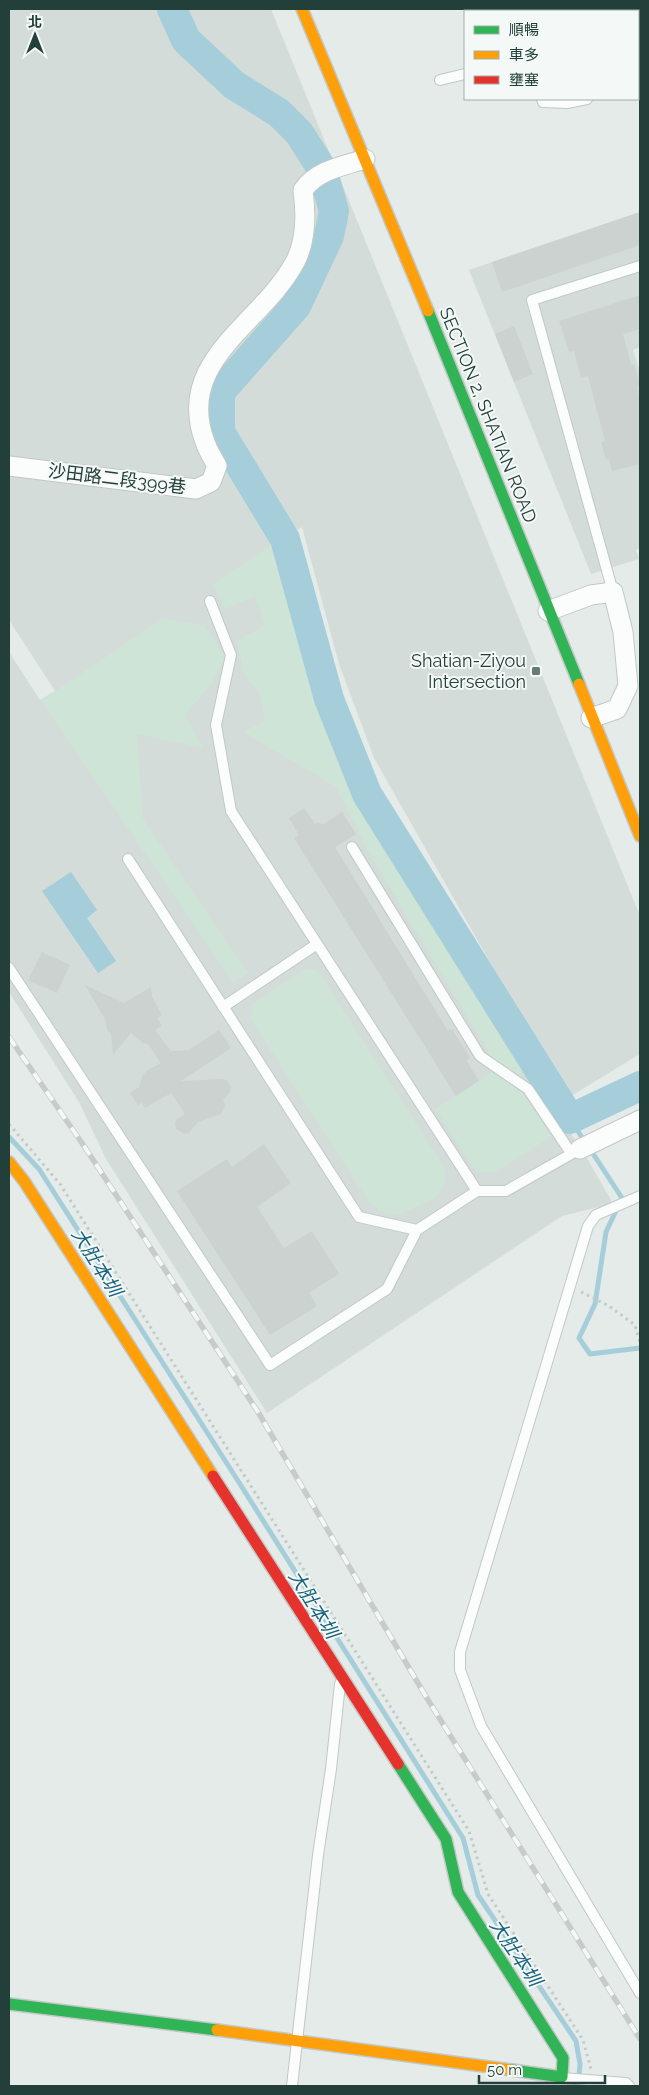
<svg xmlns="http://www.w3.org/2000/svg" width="649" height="2095" viewBox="0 0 649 2095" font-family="Raleway,'Noto Sans TC',sans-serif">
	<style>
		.built { fill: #d3dcd9 }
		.green { fill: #cee4d7 }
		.water { fill: #a5ceda }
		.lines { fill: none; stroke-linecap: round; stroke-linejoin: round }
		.stream { stroke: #a5ceda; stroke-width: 5 }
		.river { stroke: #a5ceda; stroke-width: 30 }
		.building { fill: #ccd2d0 }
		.lane-casing { stroke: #c2c8c6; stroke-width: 12 }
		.street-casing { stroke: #c2c8c6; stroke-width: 21 }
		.fast-casing { stroke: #c1c8c6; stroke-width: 14 }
		.slow-casing { stroke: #c1c8c6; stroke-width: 14 }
		.jam-casing { stroke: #c1c8c6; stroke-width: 14 }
		.path { stroke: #c1cbc9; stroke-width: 3; stroke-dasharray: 2.5 4; stroke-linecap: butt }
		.lane { stroke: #fbfcfc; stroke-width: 10 }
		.street { stroke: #fbfcfc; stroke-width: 19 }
		.fast { stroke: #30b455; stroke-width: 11 }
		.slow { stroke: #ff9f0a; stroke-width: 11 }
		.jam { stroke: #e5322d; stroke-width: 11 }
		.rail-casing { stroke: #c7ccca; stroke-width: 5.5 }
		.rail { stroke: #f4f9f7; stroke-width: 4; stroke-dasharray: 11; stroke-linecap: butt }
		.poi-dot { fill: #667b77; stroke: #f4f9f7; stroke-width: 2 }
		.labels { text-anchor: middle; stroke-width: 4; stroke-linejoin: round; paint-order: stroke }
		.street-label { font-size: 18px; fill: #223f3a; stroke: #f4f9f7 }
		.poi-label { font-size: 18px; fill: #223f3a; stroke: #f4f9f7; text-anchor: end }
		.water-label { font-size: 19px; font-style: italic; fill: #19647e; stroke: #f4f9f7 }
	</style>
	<rect width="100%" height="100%" fill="#e5ebe9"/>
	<path class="built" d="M9,9H271L640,916V1054L571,1096L550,1068L374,758L339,664L302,527L270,545L352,794L588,1160L611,1200V1204L562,1216L267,1413L106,1159L79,1102L9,992V652L40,700L55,691L9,620Z
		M640,212V347L633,350L640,373V548L636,550L639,559L591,574L469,270Z"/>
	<path class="green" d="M282,538L316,672L350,762L525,1041L521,1077L507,1068L551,1137L496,1172L477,1173L435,1109L503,1065L491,1056L369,853L336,787L243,732L265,721L259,692L244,675L237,641L265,625L255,596L225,609L213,584Z
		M163,618L205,626L225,656L212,683L185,715L203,748L137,734L143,819L248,973L233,982L41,701Z
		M307,968L318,971L445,1168V1184L434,1199L399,1215L387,1214L371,1205L250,1018L252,1004Z"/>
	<path class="water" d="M71,872L97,910L87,918L116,961L98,973L42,891Z"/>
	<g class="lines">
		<path class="stream" d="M570,1119L585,1142
			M9,1137L39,1169L240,1484L463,1838L478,1895L576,2041L580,2064L578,2086
			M590,1149L622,1198L606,1232L595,1304L579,1338L590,1354L640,1348"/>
		<path class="river" d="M172,9L186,40L234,85L279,113L299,133L322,169L334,211L329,236L296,306L220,392V432L285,539L329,699L367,794L570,1119L640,1086"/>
	</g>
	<path class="building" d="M640,212V245L502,292L492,262Z
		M640,295V329L623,334L631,365L634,364L640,385L637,386L640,401V464L612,471L609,459L606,460L601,442L605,441L588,376L581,378L574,351L569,352L559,321Z
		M514,326L533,374L514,382L495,334Z
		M304,808L315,824L319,822L322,825L342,812L356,834L335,847L448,1031L452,1029L470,1058L466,1060L479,1081L456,1096L294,838L299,835L289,818Z
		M42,952L70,965L57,993L28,980Z
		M85,985L124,1003L151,987L152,997L162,1015L157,1018L162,1026L155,1030L171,1051L189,1050L219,1030L231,1048L181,1081L224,1079L228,1082L231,1087L230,1092L223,1100L225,1105L221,1114L198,1122L189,1133L184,1134L176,1129L175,1124L177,1119L185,1114L171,1093L145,1108L142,1103L138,1105L130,1093L139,1087L142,1077L146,1071L161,1063L148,1044L143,1043L131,1033L113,1055L111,1034L107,1030L106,1021Z
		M264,1144L291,1183L257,1207L284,1248L312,1231L339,1274L309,1293L317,1306L270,1335L177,1191L227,1159L232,1167Z"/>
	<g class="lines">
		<defs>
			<path id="lane" d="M505,9L506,11
				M560,9L561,11
				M440,80L465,74
				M638,88H640
				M542,99L543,102L567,103L587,99
				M613,592L532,300L640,266
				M210,601L231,655L216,725L231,811L477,1191
				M352,847L480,1056L528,1089L571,1153
				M128,859L359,1217L417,1230L477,1191H506L580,1149
				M9,968L270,1365L387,1289L417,1230
				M223,1007L317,944
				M640,1196L596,1215L588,1226L460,1652V1670L481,1726L640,1993
				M562,2078L626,2083L629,2086
				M292,2086L318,1855L331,1769L340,1684"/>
			<path id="street" d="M9,466L196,489L211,482L217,466C213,458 208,451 205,442C174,360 262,324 295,262C306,242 306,213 303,190C317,170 343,166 365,159
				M548,611L591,595L613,592L623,632L628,686L617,709L591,718
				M580,1149L640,1120"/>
			<path id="fast" d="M428,311L579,684
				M398,1764L446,1839L458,1892L563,2058L562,2077L512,2070
				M9,2004L217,2030"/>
			<path id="slow" d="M302,9L428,311
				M579,684L640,836
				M9,1162L24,1181L213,1476
				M217,2030L512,2070"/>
			<path id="jam" d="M213,1476L398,1764"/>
		</defs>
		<use href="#lane" class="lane-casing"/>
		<use href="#street" class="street-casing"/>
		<use href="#fast" class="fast-casing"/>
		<use href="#slow" class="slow-casing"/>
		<use href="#jam" class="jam-casing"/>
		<path class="path" d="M9,1124L60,1184L469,1831L488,1894L583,2040L591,2069
			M581,1292L609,1306L635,1325L640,1343"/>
		<use href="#lane" class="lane"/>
		<use href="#street" class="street"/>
		<use href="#fast" class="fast"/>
		<use href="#slow" class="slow"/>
		<use href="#jam" class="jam"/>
		<defs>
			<path id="rail" d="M9,1037L84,1146L258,1412L428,1700L640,2039"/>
		</defs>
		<use href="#rail" class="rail-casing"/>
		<use href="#rail" class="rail"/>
	</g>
	<rect class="poi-dot" x="531" y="666" width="10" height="10" rx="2.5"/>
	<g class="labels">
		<g class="street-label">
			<text transform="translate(488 415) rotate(68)" y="6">SECTION 2, SHATIAN ROAD</text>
			<text transform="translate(117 479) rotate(7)" y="6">沙田路二段399巷</text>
		</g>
		<g class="poi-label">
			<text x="526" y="667">Shatian-Ziyou<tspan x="526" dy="21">Intersection</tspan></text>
		</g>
		<g class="water-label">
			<text transform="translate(97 1262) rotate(58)" y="7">大肚本圳</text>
			<text transform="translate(314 1604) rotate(58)" y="7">大肚本圳</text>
			<text transform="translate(516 1952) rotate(56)" y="7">大肚本圳</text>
		</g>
	</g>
	<rect width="649" height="2095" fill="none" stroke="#223f3a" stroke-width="20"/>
	<rect x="464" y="10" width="175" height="90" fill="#f4f9f7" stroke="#a0afab"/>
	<rect x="474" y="26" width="25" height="8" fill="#30b455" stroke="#a0afab"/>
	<text x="509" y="35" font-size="15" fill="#223f3a">順暢</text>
	<rect x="474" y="51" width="25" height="8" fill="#ff9f0a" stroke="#a0afab"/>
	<text x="509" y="60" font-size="15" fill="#223f3a">車多</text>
	<rect x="474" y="76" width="25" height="8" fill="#e5322d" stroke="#a0afab"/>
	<text x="509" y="85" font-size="15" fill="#223f3a">壅塞</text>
	<g transform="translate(35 35)" stroke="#f4f9f7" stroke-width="4" paint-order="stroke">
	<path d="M0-4L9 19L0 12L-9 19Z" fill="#223f3a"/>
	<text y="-8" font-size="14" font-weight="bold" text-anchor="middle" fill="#223f3a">北</text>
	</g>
	<path d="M479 2075v8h126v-8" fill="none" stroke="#223f3a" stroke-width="2.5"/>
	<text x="487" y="2075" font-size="15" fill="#223f3a" stroke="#f4f9f7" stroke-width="4" paint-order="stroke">50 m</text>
</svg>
